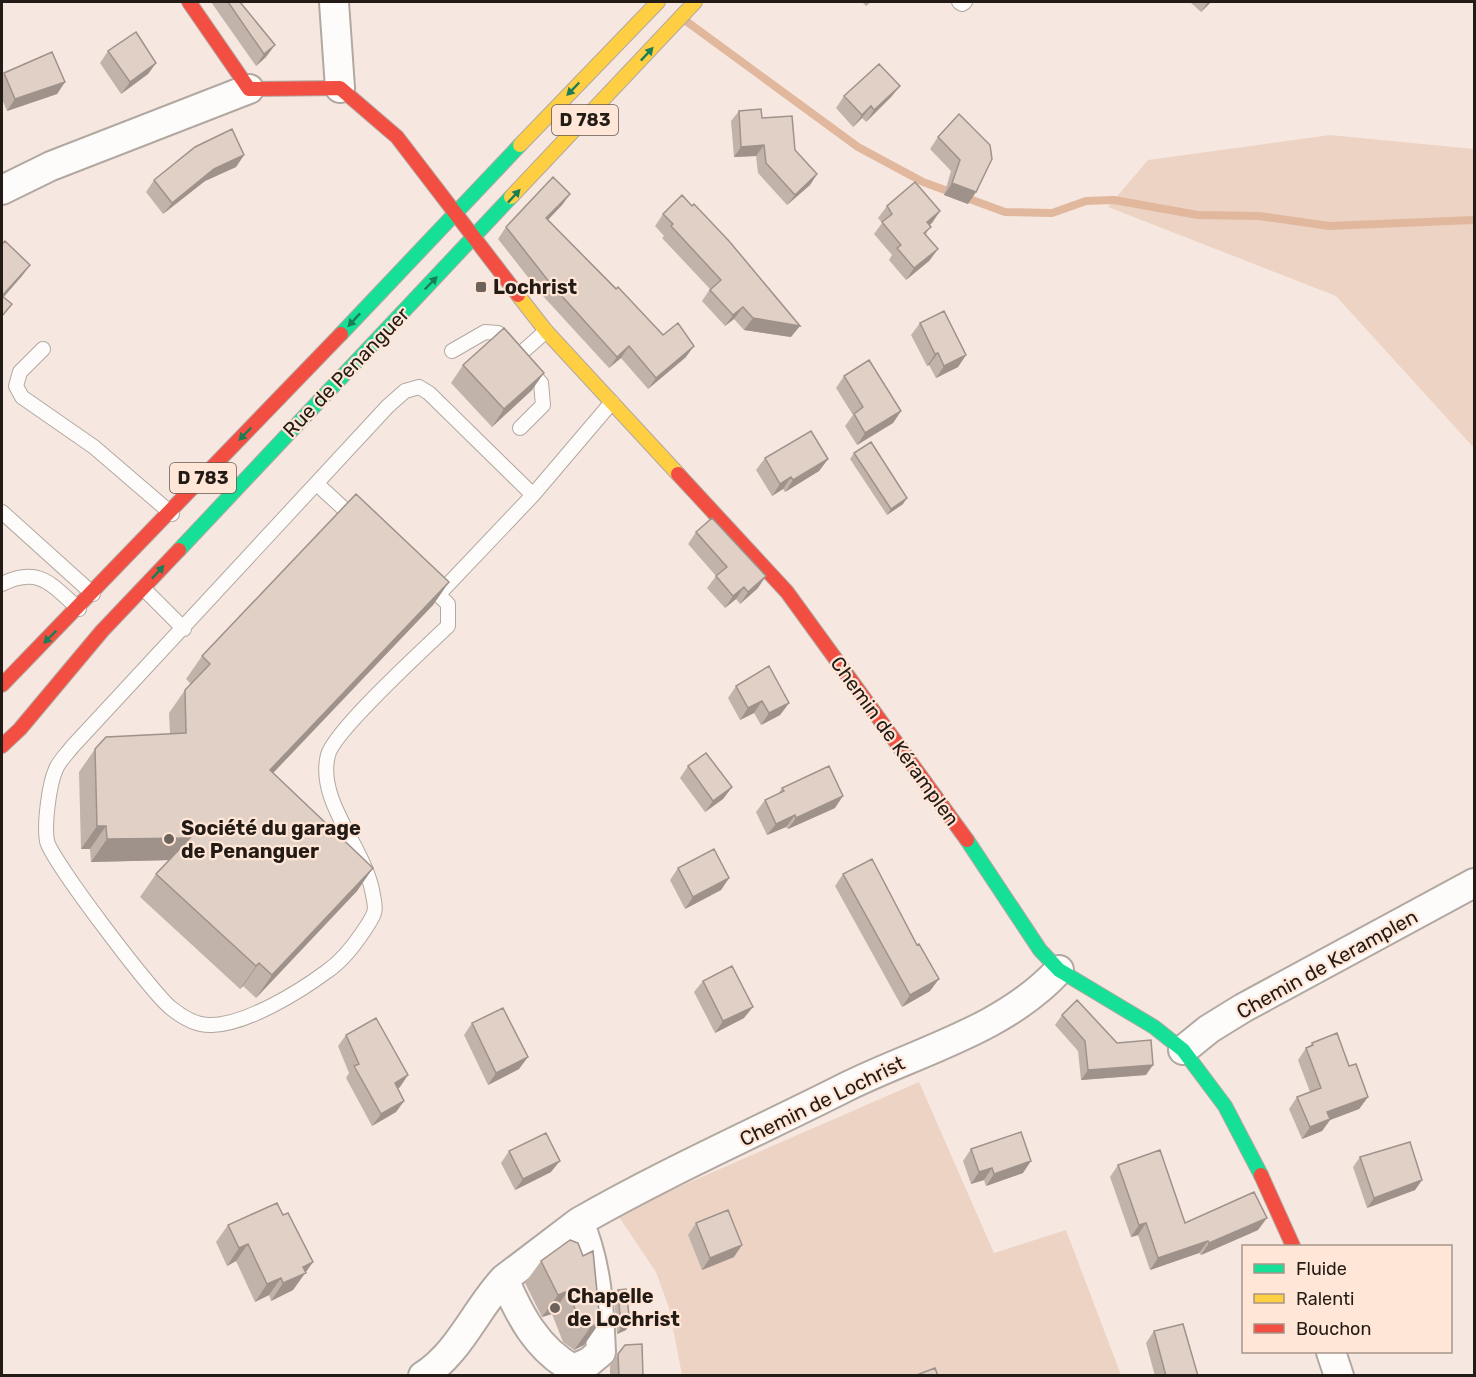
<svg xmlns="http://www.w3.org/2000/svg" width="1476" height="1377" viewBox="0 0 1476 1377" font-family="Rubik,sans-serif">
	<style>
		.green { fill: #edd3c4 }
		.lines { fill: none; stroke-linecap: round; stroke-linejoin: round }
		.stream { stroke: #e1b89d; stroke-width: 8 }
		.lane-casing { stroke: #b2a8a2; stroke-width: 16 }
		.street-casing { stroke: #b2a8a2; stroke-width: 32 }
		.fast-casing { stroke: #b2a8a2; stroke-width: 16 }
		.slow-casing { stroke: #b2a8a2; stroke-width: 16 }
		.jam-casing { stroke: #b2a8a2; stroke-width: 16 }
		.lane { stroke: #fefcfa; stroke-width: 14 }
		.street { stroke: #fefcfa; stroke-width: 28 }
		.fast { stroke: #16e098; stroke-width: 14 }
		.slow { stroke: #ffcf43; stroke-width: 14 }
		.jam { stroke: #f24e42; stroke-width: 14 }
		.wall { fill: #c2b3aa }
		.shaded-wall { fill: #9e928b }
		.building { fill: #e1d0c6; stroke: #9e928b; stroke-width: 1.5 }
		.oneway { fill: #1c7e56 }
		.poi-dot { fill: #6d635c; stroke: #ffe6d7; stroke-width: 2 }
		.labels { text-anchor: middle; stroke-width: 4.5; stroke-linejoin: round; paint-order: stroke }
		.shield { fill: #ffe6d7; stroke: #65584f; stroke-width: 1.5 }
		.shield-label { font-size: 18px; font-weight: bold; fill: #231b15 }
		.poi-label { font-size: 20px; font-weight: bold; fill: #231b15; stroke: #ffe6d7; text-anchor: start }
		.street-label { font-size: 20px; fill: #231b15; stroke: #ffe6d7 }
	</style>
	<rect width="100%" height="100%" fill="#f6e8e0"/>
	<path class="green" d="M1330,135L1474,149V448L1336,296L1108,207L1148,160Z
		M919,1082L994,1253L1066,1230L1121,1375H682L669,1308L656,1272L617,1214Z"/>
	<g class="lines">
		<path class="stream" d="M686,21L858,147L923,182L1005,212L1052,213L1086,201L1114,200L1198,215L1259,216L1329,226L1474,220"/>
		<defs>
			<path id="lane" d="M959,2L962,4L965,2
				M43,349L20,372L16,386L22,397L94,447L172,514
				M452,351L485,332L498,333L509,346
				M518,356L546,331
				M520,428L543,405L541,383L527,367
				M317,484L356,520
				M2,512L93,594
				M426,583L448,604V626C425,648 334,731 328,755C316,802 366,848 373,895C374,900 376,908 374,913C372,919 367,926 363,932C353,947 341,962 326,972C299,992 247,1024 212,1025C197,1026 182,1017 171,1008C153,994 51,860 47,841C44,825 49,784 56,769C59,761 67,754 72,747L388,406L405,391L419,387L429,393L533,495
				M2,584C39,566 51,584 79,609
				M143,588L184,629
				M439,594L533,495L612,402"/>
			<path id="street" d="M334,2L340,88
				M2,190L51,166L249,89
				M1183,1050L1209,1029L1243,1008L1474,883
				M579,1222L504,1279C520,1316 537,1349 573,1369L589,1362L601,1352C599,1306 597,1265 579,1222C666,1172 759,1131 848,1086C919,1051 1004,1030 1059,970
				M1331,1352L1339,1376
				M423,1376C460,1352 475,1310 504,1279"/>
			<path id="fast" d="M341,334L520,145
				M179,550L511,197
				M967,840L1040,950L1059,970L1154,1027L1183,1050L1225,1106L1261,1175"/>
			<path id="slow" d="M520,145L658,2
				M511,197L695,2
				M518,295L546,331L678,474"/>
			<path id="jam" d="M189,2L249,89L340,88L397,137L518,295
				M678,474L787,592L967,840
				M2,685L341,334
				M2,746L20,729L102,631L179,550
				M1261,1175L1293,1246"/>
		</defs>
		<use href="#lane" class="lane-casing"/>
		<use href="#street" class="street-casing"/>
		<use href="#fast" class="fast-casing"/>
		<use href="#slow" class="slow-casing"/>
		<use href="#jam" class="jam-casing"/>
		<use href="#lane" class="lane"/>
		<use href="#street" class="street"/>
		<use href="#fast" class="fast"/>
		<use href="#slow" class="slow"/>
		<use href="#jam" class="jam"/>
	</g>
	<path class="wall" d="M211,2H240L266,57L256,66Z
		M862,2H871L866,6Z
		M1190,2H1211L1201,12Z
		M108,51L156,63L148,74L121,94L100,63Z
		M4,73L65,82L57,94L7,111L2,99V77Z
		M900,86L891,97L866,122L862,118L853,127L836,108L844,96Z
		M739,111L762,118L817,174L810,185L787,205L758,173L756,156L734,157L731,121Z
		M959,114L976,192L968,204L944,195L951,171L930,149L938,137Z
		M244,155L236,167L205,181L163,214L146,192L154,180Z
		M570,194L562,205L548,220L686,357L648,389L621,358L609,368L542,295L498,239L506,227Z
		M887,206L940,211L930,225L926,235L938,249L929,261L906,280L889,260L892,255L874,234L882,223L878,218Z
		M663,214L791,337L744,330L734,319L725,326L702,301L710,289L662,238L664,236L655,226Z
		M920,323L966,355L958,367L936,378L929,365L927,366L911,335Z
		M463,365L532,390L492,427L451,383Z
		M844,376L901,411L893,423L857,445L845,426L853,415L836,388Z
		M854,453L903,504L887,515L850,459Z
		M765,458L828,459L819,471L785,492L783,489L772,496L756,470Z
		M696,532L758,588L740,604L736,599L725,608L707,588L716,576L688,544Z
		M449,582L433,605L273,773L373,868L357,891L256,998L243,986L240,989L140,897L156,874L169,860L91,862L90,849H81L79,772L95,749L170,734L169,713L185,690L191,684L186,679L202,656Z
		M736,686L789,703L780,715L761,725L754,713L740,720L728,698Z
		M688,766L732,787L723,799L705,812L680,778Z
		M782,788L835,808L788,829L786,827L767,835L756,812L765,800L778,794Z
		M678,868L729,878L721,890L685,909L670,880Z
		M843,874L930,991L902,1007L835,886Z
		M703,981L744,1018L715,1033L694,992Z
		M1062,1015L1146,1075L1081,1080L1078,1051L1055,1025Z
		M472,1023L519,1069L488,1085L464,1035Z
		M346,1035L400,1087L398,1088L404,1101L396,1112L372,1126L346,1078L349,1073L338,1046Z
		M1312,1043L1349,1066L1368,1097L1359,1109L1330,1120L1322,1131L1302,1139L1289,1109L1297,1097L1310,1092L1298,1060L1306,1048L1309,1047Z
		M971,1149L1023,1173L986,1186L984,1180L971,1184L963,1161Z
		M509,1151L551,1172L515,1190L501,1163Z
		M1360,1157L1422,1180L1415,1190L1367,1208L1353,1167Z
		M1118,1165L1185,1223L1258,1230L1201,1255L1199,1253L1150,1270L1138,1235L1131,1237L1110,1177Z
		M283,1215L313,1262L293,1290L271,1301L269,1295L255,1302L236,1261L227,1266L216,1242L228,1225Z
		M696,1223L734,1257L702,1270L688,1235Z
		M541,1261L600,1322L584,1345L574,1350L563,1342L552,1314L542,1317L525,1283Z
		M618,1290L626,1330L617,1334L614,1296Z
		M1154,1331L1198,1376H1155L1146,1343Z
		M618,1354L643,1376H610V1366Z"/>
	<path class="shaded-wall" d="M1208,2H1211L1201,12Z
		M275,45L266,57L256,66L264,54Z
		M156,63L148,74L121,94L130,82Z
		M65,82L57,94L7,111L15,99Z
		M900,86L891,97L866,122L874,110Z
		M871,106L862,118L853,127L862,115Z
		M764,145L756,156L734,157L741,147Z
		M244,155L236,167L205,181L163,214L172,203L214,169Z
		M817,174L810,185L787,205L795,195Z
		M952,183L976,192L968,204L944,195Z
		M570,194L562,205L538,230L546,218Z
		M940,211L932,223L919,234L927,222Z
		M938,249L929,261L906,280L914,268Z
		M30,265L22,276L2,299V297Z
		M743,307L734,319L725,326L733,315Z
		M753,318L800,326L791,337L744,330Z
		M629,346L621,358L609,368L617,357Z
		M694,346L686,357L648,389L656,378Z
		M938,353L929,365L927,366L935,354Z
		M966,355L958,367L936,378L944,366Z
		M544,373L532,390L492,427L504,409Z
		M901,411L893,423L857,445L865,433Z
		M828,459L819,471L785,492L793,480Z
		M791,477L783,489L772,496L780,484Z
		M907,498L903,504L887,515L891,509Z
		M766,576L758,588L740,604L748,592Z
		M449,582L433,605L254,793L270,770Z
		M744,587L736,599L725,608L733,596Z
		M762,701L754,713L740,720L748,708Z
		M789,703L780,715L761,725L769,713Z
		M732,787L723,799L705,812L713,801Z
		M843,796L835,808L788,829L796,818Z
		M795,815L786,827L767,835L776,824Z
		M97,826H106L90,849H81Z
		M190,838L174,860L91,862L107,839Z
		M373,868L357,891L256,998L272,975Z
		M729,878L721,890L685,909L693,897Z
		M259,963L243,986L240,989L256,966Z
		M939,979L930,991L902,1007L910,995Z
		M753,1007L744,1018L715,1033L723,1021Z
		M528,1057L519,1069L488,1085L496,1073Z
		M1153,1065L1146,1075L1081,1080L1088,1070Z
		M408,1075L400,1087L387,1095L395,1083Z
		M1368,1097L1359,1109L1330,1120L1322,1131L1302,1139L1310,1127L1327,1112Z
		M404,1101L396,1112L372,1126L381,1114Z
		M560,1161L551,1172L515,1190L523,1179Z
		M1031,1161L1023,1173L986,1186L994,1174Z
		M992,1168L984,1180L971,1184L979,1172Z
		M1422,1180L1415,1190L1367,1208L1374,1198Z
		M1267,1218L1258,1230L1201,1255L1209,1243Z
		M1146,1223L1138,1235L1131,1237L1139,1225Z
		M1208,1241L1199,1253L1150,1270L1158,1258Z
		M248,1244L236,1261L227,1266L239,1248Z
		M742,1245L734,1257L702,1270L710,1258Z
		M313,1262L293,1290L271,1301L283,1283L303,1267Z
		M281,1278L269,1295L255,1302L267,1284Z
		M568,1291L552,1314L542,1317L558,1295Z
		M600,1322L584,1345L574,1350L590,1328Z
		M630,1324L626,1330L617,1334L621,1328Z"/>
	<path class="building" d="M228,2H240L275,45L264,54Z
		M136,32L156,63L130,82L108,51Z
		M52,52L65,82L15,99L4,73Z
		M879,64L900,86L874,110L871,106L862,115L844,96Z
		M761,109L762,118L792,116L795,150L817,174L795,195L766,163L764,145L741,147L739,111Z
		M959,114L990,145L992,159L976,192L952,183L960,160L938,137Z
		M232,129L244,155L214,169L172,203L154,180L195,147Z
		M553,177L570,194L546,218L616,289L618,287L663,335L678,323L694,346L656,378L629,346L617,357L550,283L506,227Z
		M915,182L940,211L927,222L931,227L924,233L938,249L914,268L897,248L901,245L882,222L892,214L887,206Z
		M682,195L692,206L694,204L729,241L800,326L753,318L743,307L733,315L710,290L721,280L671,226L673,224L663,214Z
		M5,241L30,265L2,296L12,304L2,316V244Z
		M944,311L966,355L944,366L938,353L935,354L920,323Z
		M504,328L544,373L504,409L463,365Z
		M869,360L901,411L865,433L854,414L863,407L844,376Z
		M811,431L828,459L793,480L791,477L780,484L765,458Z
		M871,442L907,498L891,509L854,453Z
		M356,494L449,582L270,770L373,868L272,975L259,963L256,966L156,874L190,838L107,839L106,826H97L95,749L106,737L186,733L185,690L210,664L202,656Z
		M712,518L766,576L748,592L744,587L733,596L716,576L727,567L696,532Z
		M769,666L789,703L769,713L762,701L748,708L736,686Z
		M706,753L732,787L713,801L688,766Z
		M829,766L843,796L796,818L795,815L776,824L765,800L784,791L782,788Z
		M714,849L729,878L693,897L678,868Z
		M872,859L917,945L919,944L939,979L910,995L843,874Z
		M732,966L753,1007L723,1021L703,981Z
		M1077,1000L1117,1043L1151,1040L1153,1065L1088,1070L1085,1041L1062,1015Z
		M503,1008L528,1057L496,1073L472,1023Z
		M376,1018L408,1075L395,1083L404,1101L381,1114L354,1066L359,1064L346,1035Z
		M1337,1033L1349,1066L1356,1064L1368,1097L1327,1112L1330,1119L1310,1127L1297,1097L1321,1088L1306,1048L1313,1045L1312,1043Z
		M1021,1132L1031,1161L994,1174L992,1168L979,1172L971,1149Z
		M546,1133L560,1161L523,1179L509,1151Z
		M1410,1142L1422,1180L1374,1198L1360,1157Z
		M1160,1150L1185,1223L1254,1192L1267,1218L1209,1243L1208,1241L1158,1258L1146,1223L1139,1225L1118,1165Z
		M277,1203L283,1215L288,1213L313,1262L303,1267L306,1273L283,1283L281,1278L267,1284L248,1244L239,1248L228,1225Z
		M728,1210L742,1245L710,1258L696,1223Z
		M570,1240L578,1243L583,1256L593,1251L600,1322L590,1328L579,1319L568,1291L558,1295L541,1261Z
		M626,1289L630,1324L621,1328L618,1290Z
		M1183,1324L1198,1376H1166L1154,1331Z
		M642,1344L643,1376H619L618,1354L625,1345Z
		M935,1368L938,1376H914Z"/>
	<defs><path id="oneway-solid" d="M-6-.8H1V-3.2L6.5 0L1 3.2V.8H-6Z" transform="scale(1.5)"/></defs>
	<g class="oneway">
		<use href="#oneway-solid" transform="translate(647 54) rotate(-47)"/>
		<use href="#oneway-solid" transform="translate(573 89) rotate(134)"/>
		<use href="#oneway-solid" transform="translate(514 196) rotate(-47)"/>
		<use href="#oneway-solid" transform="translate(431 283) rotate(-46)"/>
		<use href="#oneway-solid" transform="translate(354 320) rotate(133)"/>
		<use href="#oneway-solid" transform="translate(245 434) rotate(134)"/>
		<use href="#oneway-solid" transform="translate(158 572) rotate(-47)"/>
		<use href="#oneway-solid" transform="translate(50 637) rotate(135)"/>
	</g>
	<g class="poi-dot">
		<rect x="475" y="281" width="12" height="12" rx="3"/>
		<circle cx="169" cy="839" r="6"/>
		<circle cx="555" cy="1308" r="6"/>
	</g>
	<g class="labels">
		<g class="shield">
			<rect x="552" y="105" width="66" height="30" rx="4.5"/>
			<rect x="170" y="463" width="66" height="30" rx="4.5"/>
		</g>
		<g class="shield-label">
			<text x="585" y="126">D 783</text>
			<text x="203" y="484">D 783</text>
		</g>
		<g class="poi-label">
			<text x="493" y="294">Lochrist</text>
			<text x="181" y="835">Société du garage<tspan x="181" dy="23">de Penanguer</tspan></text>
			<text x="567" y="1303">Chapelle<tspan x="567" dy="23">de Lochrist</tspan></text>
		</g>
		<g class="street-label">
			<text transform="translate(346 372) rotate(-46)" y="7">Rue de Penanguer</text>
			<text transform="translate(895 741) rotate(54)" y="7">Chemin de Kéramplen</text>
			<text transform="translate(1327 964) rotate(-29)" y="7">Chemin de Keramplen</text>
			<text transform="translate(822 1101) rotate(-26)" y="7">Chemin de Lochrist</text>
		</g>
	</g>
	<rect width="1476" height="1377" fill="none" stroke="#231b15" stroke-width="6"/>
	<rect x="1242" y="1245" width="210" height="108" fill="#ffe6d7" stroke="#a79589" stroke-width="1.5"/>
	<rect x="1254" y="1264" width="30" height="9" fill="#16e098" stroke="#a79589" stroke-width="1.5"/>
	<text x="1296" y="1275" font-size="18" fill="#231b15">Fluide</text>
	<rect x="1254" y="1294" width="30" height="9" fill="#ffcf43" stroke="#a79589" stroke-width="1.5"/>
	<text x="1296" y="1305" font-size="18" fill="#231b15">Ralenti</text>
	<rect x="1254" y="1324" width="30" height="9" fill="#f24e42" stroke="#a79589" stroke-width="1.5"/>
	<text x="1296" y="1335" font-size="18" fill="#231b15">Bouchon</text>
</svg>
